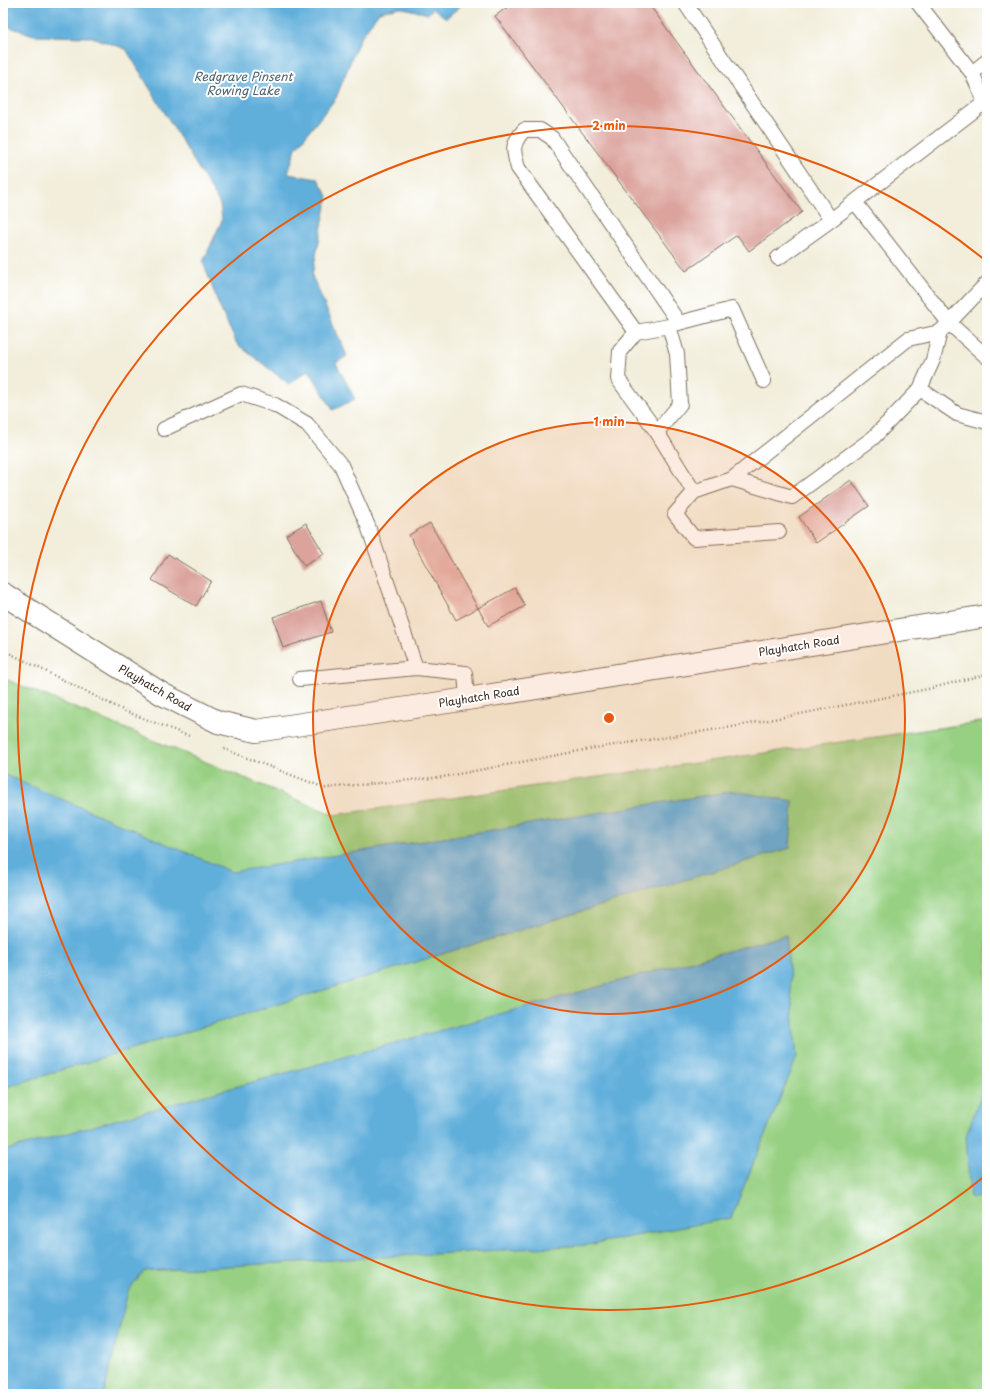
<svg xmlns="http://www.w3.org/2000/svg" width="990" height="1397" viewBox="0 0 990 1397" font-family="'Playpen Sans',sans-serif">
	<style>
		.green { fill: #98d083; stroke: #6a7d50 }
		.water { fill: #61afdb; stroke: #4e6c7c }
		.building { fill: #dca39c }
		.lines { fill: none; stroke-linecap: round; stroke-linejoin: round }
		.lane-casing { stroke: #7b6f60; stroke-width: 16 }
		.secondary-casing { stroke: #7b6f60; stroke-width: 24 }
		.path { stroke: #7b6f60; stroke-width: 2.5; stroke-dasharray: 1 3; stroke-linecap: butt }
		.lane { stroke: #fff; stroke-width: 14 }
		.secondary { stroke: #fff; stroke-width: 22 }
		.ring { fill: none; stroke: #e8590c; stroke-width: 2 }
		.labels { text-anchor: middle; stroke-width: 4; stroke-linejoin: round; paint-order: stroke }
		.street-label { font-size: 11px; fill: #3b2a1e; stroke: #fff }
		.water-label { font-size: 12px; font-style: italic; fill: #4a5f6a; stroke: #fff }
		.centre { fill: #e8590c; stroke: #fff; stroke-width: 2 }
		.ring-label { font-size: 12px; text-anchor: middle; font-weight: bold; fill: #e8590c; stroke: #fff; stroke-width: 4; stroke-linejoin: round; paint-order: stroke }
	</style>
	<rect width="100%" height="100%" fill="#fff"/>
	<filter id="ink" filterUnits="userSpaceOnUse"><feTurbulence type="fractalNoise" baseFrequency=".025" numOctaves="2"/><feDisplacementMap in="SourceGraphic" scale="8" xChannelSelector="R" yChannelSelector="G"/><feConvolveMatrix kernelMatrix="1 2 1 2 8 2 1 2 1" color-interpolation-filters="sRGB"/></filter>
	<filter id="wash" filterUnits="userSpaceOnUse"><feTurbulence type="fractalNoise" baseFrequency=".012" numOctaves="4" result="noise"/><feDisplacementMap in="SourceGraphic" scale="16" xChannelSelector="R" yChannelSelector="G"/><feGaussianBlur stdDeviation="0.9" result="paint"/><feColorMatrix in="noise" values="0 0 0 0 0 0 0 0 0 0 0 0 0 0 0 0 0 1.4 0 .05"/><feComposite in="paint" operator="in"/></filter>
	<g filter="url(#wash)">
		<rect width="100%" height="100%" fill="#f2eedb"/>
		<path class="green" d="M3,678L334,815L987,721V1394H3Z"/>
		<path class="water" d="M3,3H464L446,18L433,8L428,14L399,7L379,12L359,40L336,98L296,148L288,174L318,179L328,196L312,276L347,356L336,363L355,399L333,410L309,370L289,384L237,344L220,308L203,262L222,220L220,204L126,49L92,37L37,36L3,25Z
			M3,774L232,872L733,791L793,801L790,848L3,1088Z
			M786,935L797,1057L731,1218L587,1245L145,1271L128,1291L104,1394H3V1151Z
			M987,1078V1199L970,1197L966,1136Z"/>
		<g id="blocks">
			<path class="building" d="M513,3H648L802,212L749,251L737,235L686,271L495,16Z
				M851,480L869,506L816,543L799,517Z
				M306,523L324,554L304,566L286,535Z
				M430,523L478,608L456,620L409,535Z
				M168,554L211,581L196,606L152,580Z
				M515,588L525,606L488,626L478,608Z
				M321,601L331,632L283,648L273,617Z"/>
		</g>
	</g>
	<g filter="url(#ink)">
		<use href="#blocks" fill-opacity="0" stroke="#7b6f60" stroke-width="1"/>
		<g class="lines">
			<defs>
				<path id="lane" d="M685,3L831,220
					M918,3L972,73L987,106
					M972,73L987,61
					M855,202L949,323L987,357
					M778,258L831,220L984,103
					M671,325L732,309L764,381
					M636,332L518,168C513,150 511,145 524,130H540L552,138L679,323
					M920,389L933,360L940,332L987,283
					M164,429L241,394L275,405L307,424L341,465L368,526L416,668
					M657,432L680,404L677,354L669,326L636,332L620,351L618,379L657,432L694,492L675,514L694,538L779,532
					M732,479L792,497L873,438L920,389L957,414L987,422
					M694,492L732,479L908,339L940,332
					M300,679L416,668L465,673L467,699"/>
				<path id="secondary" d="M3,594L162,694L218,722L256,731L467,699L987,616"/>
			</defs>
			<use href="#lane" class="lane-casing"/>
			<use href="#secondary" class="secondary-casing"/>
			<path class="path" d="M3,650L125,711L189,736
				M224,749L325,788L443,777L595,748L738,726L928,689L987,674"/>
			<use href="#lane" class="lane"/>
			<use href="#secondary" class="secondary"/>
		</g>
	</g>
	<circle cx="609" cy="718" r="296" fill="#e8590c" fill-opacity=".12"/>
	<g class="ring">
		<circle cx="609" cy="718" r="296"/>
		<path d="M986 1175A592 592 0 1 1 986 261"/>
	</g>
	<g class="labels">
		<g class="street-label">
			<text transform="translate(799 646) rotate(-9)" y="4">Playhatch Road</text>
			<text transform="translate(155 688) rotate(30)" y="4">Playhatch Road</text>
			<text transform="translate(479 697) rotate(-9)" y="4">Playhatch Road</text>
		</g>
		<g class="water-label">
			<text x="243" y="81">Redgrave Pinsent<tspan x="243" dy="14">Rowing Lake</tspan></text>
		</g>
	</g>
	<circle cx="609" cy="718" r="6" class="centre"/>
	<g class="ring-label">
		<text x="609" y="130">2 min</text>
		<text x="609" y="426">1 min</text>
	</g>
	<rect width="990" height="1397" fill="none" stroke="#fff" stroke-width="16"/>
</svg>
